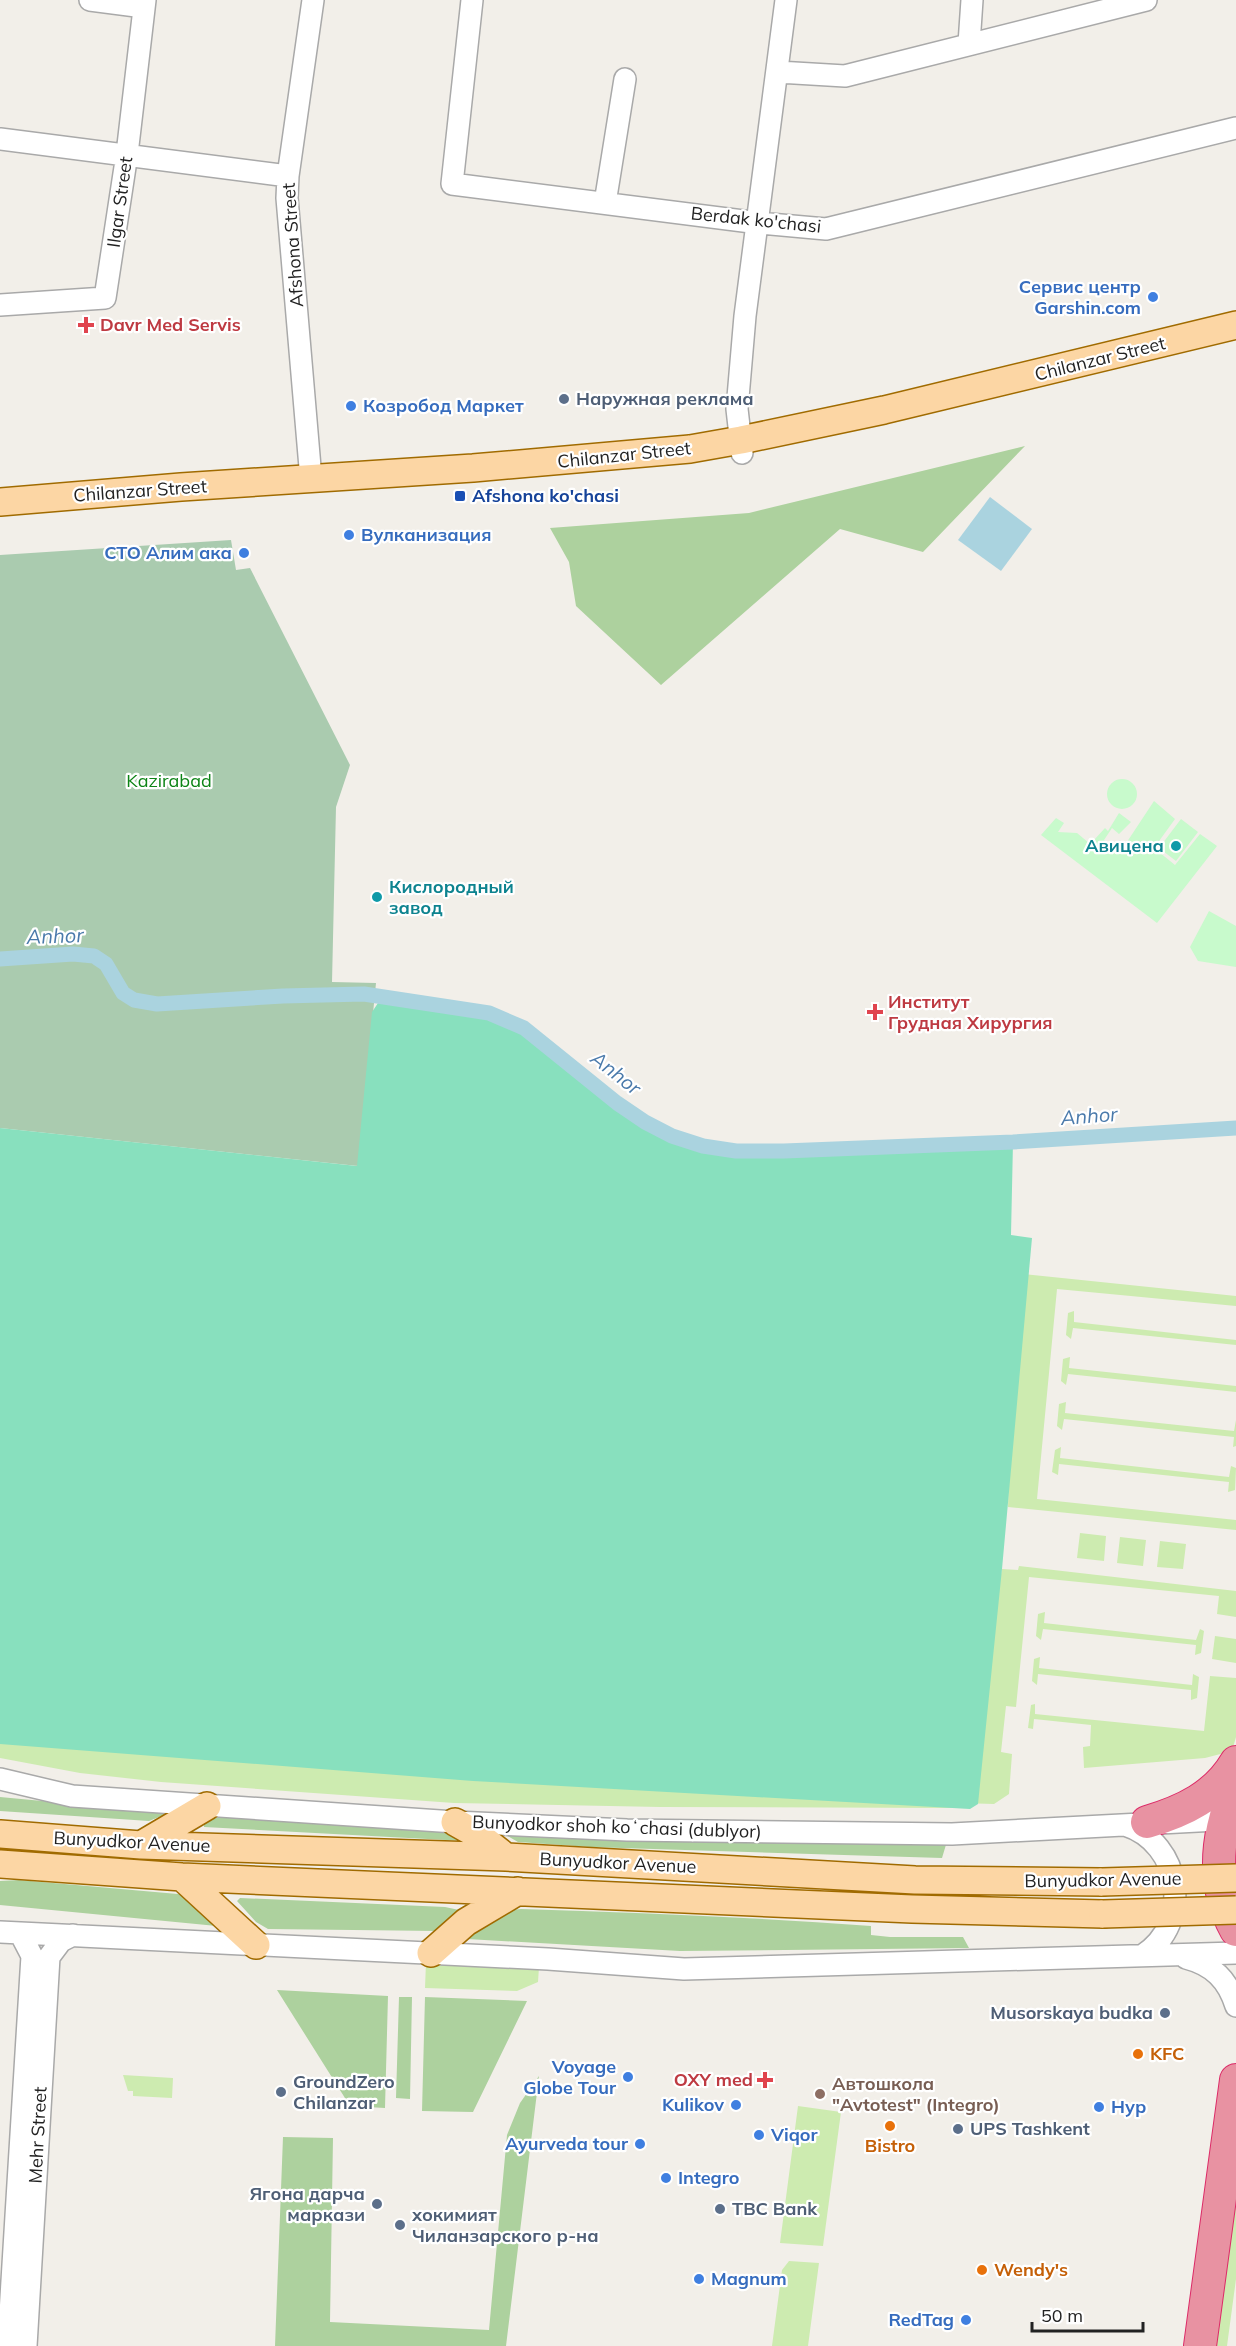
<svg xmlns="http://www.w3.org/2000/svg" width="1236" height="2346" viewBox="0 0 1236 2346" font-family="Mulish,sans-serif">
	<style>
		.grass { fill: #cdebb0 }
		.forest { fill: #add19e }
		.cemetery { fill: #aacbaf }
		.park { fill: #c8facc }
		.pitch { fill: #88e0be }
		.water { fill: #aad3df }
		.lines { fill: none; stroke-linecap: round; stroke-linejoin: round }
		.canal { stroke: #aad3df; stroke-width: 15 }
		.minor-casing { stroke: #a9a9a9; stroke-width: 24 }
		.major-casing { stroke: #a06b00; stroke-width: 30 }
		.highway-casing { stroke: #dc2a67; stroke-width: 34 }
		.minor { stroke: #fff; stroke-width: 21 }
		.major { stroke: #fcd6a4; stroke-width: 27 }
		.highway { stroke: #e892a2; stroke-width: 32 }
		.major-bridge-casing { stroke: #a06b00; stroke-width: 30; stroke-linecap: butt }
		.major-bridge { stroke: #fcd6a4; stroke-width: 27 }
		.shop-dot { fill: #3f7fe0; stroke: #fff; stroke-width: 2 }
		.health-dot { fill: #e0444e; stroke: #fff; stroke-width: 2 }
		.service-dot { fill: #5c6f8a; stroke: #fff; stroke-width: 2 }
		.transit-dot { fill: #1a4fb4; stroke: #fff; stroke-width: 2 }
		.culture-dot { fill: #0f9aa8; stroke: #fff; stroke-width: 2 }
		.food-dot { fill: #e8710a; stroke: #fff; stroke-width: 2 }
		.education-dot { fill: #8d6e63; stroke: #fff; stroke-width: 2 }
		.labels { text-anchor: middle; stroke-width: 4.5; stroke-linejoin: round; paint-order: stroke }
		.street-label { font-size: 18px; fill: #222; stroke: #fff }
		.shop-label { font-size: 18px; font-weight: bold; fill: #366cbe; stroke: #fff; text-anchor: end }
		.health-label { font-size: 18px; font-weight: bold; fill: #be3a42; stroke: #fff; text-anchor: start }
		.service-label { font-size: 18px; font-weight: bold; fill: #4e5e75; stroke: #fff; text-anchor: start }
		.transit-label { font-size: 18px; font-weight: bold; fill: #164399; stroke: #fff; text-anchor: start }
		.park-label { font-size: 18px; fill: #0c8416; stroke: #fff }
		.culture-label { font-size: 18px; font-weight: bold; fill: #0d838f; stroke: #fff; text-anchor: end }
		.food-label { font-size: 18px; font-weight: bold; fill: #c56008; stroke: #fff; text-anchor: start }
		.education-label { font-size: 18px; font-weight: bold; fill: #785e54; stroke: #fff; text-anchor: start }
		.water-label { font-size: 20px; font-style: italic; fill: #4a7aab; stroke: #fff }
	</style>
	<rect width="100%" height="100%" fill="#f2efe9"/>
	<path class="grass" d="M1014,1273L1236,1296V1306L1057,1289L1037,1499L1236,1520V1530L1008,1507Z
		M1074,1311V1322L1236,1340V1345L1073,1328L1071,1339L1066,1335L1068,1313Z
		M1070,1357L1069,1368L1236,1386V1392L1068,1374L1066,1385L1061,1381L1063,1359Z
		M1066,1402L1065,1413L1234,1431L1236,1420V1446L1233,1447L1234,1437L1064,1419L1062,1430L1057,1426L1059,1404Z
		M1061,1447L1060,1458L1229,1477L1231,1466L1236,1468L1235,1490L1228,1492L1229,1482L1059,1464L1058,1475L1052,1472L1055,1450Z
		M1080,1533L1106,1536L1104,1561L1077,1558Z
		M1120,1537L1146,1540L1143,1566L1117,1563Z
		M1160,1541L1186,1544L1183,1569L1157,1567Z
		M1019,1566L1236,1591V1617L1217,1614L1219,1596L1029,1577L1016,1707L1006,1706L1001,1752L1012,1754L1009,1794L994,1804L960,1803L1002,1569L1018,1570Z
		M1045,1612L1044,1623L1196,1640L1200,1629L1204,1631L1201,1653L1195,1655L1196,1645L1043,1629L1041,1640L1036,1636L1038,1614Z
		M1215,1636L1236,1639V1663L1212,1659Z
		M1040,1657L1039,1668L1192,1685L1193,1674L1199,1677L1197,1698L1191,1700V1690L1038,1674L1037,1685L1032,1681L1034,1659Z
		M1210,1676L1236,1678V1737L1232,1751L1205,1758L1084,1768L1083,1747L1090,1746L1091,1725L1034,1719L1033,1729L1028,1728L1031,1705L1035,1704V1714L1204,1731Z
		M0,1702L958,1808L660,1807L454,1803L161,1782L80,1773L0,1758Z
		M426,1962L539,1967L538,1982L517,1991L425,1988Z
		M123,2075L173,2078L172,2098L133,2096V2091H128Z
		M798,2106L841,2112L823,2246L780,2243Z
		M1236,2197V2279L1227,2346H1216Z
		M789,2261L819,2263L808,2346H772L782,2270Z"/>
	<path class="forest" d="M1025,446L923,552L840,529L661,685L576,606L569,562L550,528L749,513Z
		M0,1797L169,1813L149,1821L0,1811Z
		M212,1817L447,1827L465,1841L204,1827V1822Z
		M504,1834L948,1838L942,1858L590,1847L518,1842Z
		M19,1880L189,1895L227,1927L0,1905V1881Z
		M240,1898L445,1907L464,1911L438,1931L268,1929L256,1922L237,1901Z
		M521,1909C638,1913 755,1917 871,1926V1935L890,1937H963L969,1948L680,1951L467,1939L464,1937L501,1911Z
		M277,1990L388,1996L385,2108L350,2106Z
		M399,1997H412L410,2099L396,2098Z
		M425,1997L527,2001L473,2112L422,2111Z
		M539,2076L506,2346H275L283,2137L333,2138L330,2322L489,2330L507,2135L520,2103Z"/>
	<path class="cemetery" d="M231,540L236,570L250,568L350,765L336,807L332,982L376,983L358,1166L0,1128V555Z"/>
	<path class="park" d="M1107 794a15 15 0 1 1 30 0a15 15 0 1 1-30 0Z
		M1154,801L1175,819L1154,848L1175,865L1200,834L1217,846L1157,923L1041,835L1056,818L1064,823L1058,832L1077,833L1095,848L1094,840L1105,828L1108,831L1119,813L1131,822L1119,834L1112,828L1104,840L1121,851Z
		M1181,819L1198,832L1176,861L1159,848Z
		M1209,911L1236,926V967L1198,961L1190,947Z"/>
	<path class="pitch" d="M382,997C431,1004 479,1007 524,1028C570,1066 616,1111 671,1135C729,1161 797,1151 859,1148C910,1146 962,1144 1013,1142L1011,1235L1032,1238L1002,1569L978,1804L970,1809L473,1781L0,1744V1128L357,1166L372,1012Z"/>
	<path class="water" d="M990,497L1032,529L1001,571L958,540Z"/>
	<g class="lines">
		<path class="canal" d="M0,959L73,954L94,956L106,964L123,993L134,1000L157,1004L283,996L364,994L489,1013L524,1028L617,1103L645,1122L672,1136L703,1146L736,1151H784L1013,1142L1236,1128"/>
		<defs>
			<path id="minor" d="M90,0L144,7
				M472,0L452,184L759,223L826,229L1236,128
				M969,44L972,0
				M778,72L845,76L1146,0
				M0,139L288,176
				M605,203L625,79
				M0,305L105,298L127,154L145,0
				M742,453L737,409L745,316L786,0
				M311,479L287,198L288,176L313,0
				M0,1779L72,1796L455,1822L627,1830L952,1834L1236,1819
				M1125,1825C1182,1843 1193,1923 1143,1955
				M0,1932L548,1959L684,1969L1236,1953
				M1186,1958C1213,1965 1228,1980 1236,2006
				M8,2346L32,1956L20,1933
				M26,2346L49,1957L61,1941L73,1935"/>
			<path id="major" d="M0,502L181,487L473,468L690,449L741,440L884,410L1236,325
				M455,1822L478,1835L506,1857
				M0,1834L141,1845L506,1857L915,1880L1102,1882
				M141,1845L207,1806
				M0,1864L182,1877L912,1909L1103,1914
				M182,1877L256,1945
				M431,1953L466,1922L518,1891"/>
			<path id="highway" d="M1236,1788C1216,1835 1211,1884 1236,1930
				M1147,1822C1184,1811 1216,1796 1236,1762
				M1200,2346L1236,2080"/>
		</defs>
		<use href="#minor" class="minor-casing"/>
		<use href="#major" class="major-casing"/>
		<use href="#highway" class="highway-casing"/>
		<use href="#minor" class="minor"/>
		<use href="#major" class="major"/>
		<use href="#highway" class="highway"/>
		<defs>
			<path id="major-bridge" d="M1102,1882L1236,1878
				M1103,1914L1236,1910"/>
		</defs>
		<use href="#major-bridge" class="major-bridge-casing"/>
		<use href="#major-bridge" class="major-bridge"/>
	</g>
	<g class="shop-dot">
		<circle cx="1153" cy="297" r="6"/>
		<circle cx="351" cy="406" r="6"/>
		<circle cx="349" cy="535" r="6"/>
		<circle cx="244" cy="553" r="6"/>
		<circle cx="628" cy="2077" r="6"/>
		<circle cx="736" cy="2105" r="6"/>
		<circle cx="1099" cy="2107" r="6"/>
		<circle cx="759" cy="2135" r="6"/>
		<circle cx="640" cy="2144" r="6"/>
		<circle cx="666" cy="2178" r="6"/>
		<circle cx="699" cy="2279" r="6"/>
		<circle cx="966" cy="2320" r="6"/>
	</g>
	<g class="health-dot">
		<path d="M83 316h6v6h6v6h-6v6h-6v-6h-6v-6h6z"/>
		<path d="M872 1003h6v6h6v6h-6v6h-6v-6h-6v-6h6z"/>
		<path d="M762 2071h6v6h6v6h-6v6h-6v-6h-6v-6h6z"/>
	</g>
	<g class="service-dot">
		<circle cx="564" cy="399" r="6"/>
		<circle cx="1165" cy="2013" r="6"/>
		<circle cx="281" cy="2092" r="6"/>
		<circle cx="958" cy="2129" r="6"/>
		<circle cx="377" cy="2204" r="6"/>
		<circle cx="720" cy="2209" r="6"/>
		<circle cx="400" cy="2225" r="6"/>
	</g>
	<rect class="transit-dot" x="454" y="490" width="12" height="12" rx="3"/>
	<g class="culture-dot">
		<circle cx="1176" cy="846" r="6"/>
		<circle cx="377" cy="897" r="6"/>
	</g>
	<g class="food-dot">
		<circle cx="1138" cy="2054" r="6"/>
		<circle cx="890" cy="2126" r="6"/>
		<circle cx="982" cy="2270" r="6"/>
	</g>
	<circle class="education-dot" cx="820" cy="2094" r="6"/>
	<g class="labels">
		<g class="street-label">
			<text transform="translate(120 202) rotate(-82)" y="6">Ilgar Street</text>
			<text transform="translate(756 220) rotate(6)" y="6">Berdak ko'chasi</text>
			<text transform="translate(293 245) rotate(-94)" y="6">Afshona Street</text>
			<text transform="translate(1100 359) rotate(-14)" y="6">Chilanzar Street</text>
			<text transform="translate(624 455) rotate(-6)" y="6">Chilanzar Street</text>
			<text transform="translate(140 491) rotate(-4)" y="6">Chilanzar Street</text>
			<text transform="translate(617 1827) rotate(2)" y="6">Bunyodkor shoh koʻchasi (dublyor)</text>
			<text transform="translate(132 1842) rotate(3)" y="6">Bunyudkor Avenue</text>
			<text transform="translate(618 1863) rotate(3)" y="6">Bunyudkor Avenue</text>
			<text transform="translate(1103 1880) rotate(-1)" y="6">Bunyudkor Avenue</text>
			<text transform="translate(38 2135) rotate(-87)" y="6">Mehr Street</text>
		</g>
		<g class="shop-label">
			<text x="1141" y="293">Сервис центр<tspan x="1141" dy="21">Garshin.com</tspan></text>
			<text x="363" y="412" text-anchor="start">Козробод Маркет</text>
			<text x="361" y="541" text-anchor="start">Вулканизация</text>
			<text x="232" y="559">СТО Алим ака</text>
			<text x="616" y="2073">Voyage<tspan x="616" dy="21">Globe Tour</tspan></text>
			<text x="724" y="2111">Kulikov</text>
			<text x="1111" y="2113" text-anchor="start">Нур</text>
			<text x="771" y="2141" text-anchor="start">Viqor</text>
			<text x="628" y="2150">Ayurveda tour</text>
			<text x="678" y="2184" text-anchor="start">Integro</text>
			<text x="711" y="2285" text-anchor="start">Magnum</text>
			<text x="954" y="2326">RedTag</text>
		</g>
		<g class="health-label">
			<text x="100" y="331">Davr Med Servis</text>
			<text x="888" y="1008">Институт<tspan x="888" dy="21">Грудная Хирургия</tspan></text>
			<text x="753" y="2086" text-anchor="end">OXY med</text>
		</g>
		<g class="service-label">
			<text x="576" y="405">Наружная реклама</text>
			<text x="1153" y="2019" text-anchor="end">Musorskaya budka</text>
			<text x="293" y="2088">GroundZero<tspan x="293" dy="21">Chilanzar</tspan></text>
			<text x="970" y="2135">UPS Tashkent</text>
			<text x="365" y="2200" text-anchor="end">Ягона дарча<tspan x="365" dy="21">маркази</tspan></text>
			<text x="732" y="2215">TBC Bank</text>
			<text x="412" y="2221">хокимият<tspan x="412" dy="21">Чиланзарского р-на</tspan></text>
		</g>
		<g class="transit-label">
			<text x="472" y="502">Afshona ko'chasi</text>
		</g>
		<g class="park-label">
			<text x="169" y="787">Kazirabad</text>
		</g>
		<g class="culture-label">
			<text x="1164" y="852">Авицена</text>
			<text x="389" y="893" text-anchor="start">Кислородный<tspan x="389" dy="21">завод</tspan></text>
		</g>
		<g class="food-label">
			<text x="1150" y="2060">KFC</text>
			<text x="890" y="2152" text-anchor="middle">Bistro</text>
			<text x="994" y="2276">Wendy's</text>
		</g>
		<g class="education-label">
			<text x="832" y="2090">Автошкола<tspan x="832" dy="21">"Avtotest" (Integro)</tspan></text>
		</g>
		<g class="water-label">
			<text transform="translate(55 936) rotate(-2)" y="7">Anhor</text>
			<text transform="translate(616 1073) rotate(38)" y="7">Anhor</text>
			<text transform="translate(1089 1116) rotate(-4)" y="7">Anhor</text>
		</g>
	</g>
	<path d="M1032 2322v9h111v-9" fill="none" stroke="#222222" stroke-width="3"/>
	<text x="1041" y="2322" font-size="18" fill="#222222" stroke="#ffffff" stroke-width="4.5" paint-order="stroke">50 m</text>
</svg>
